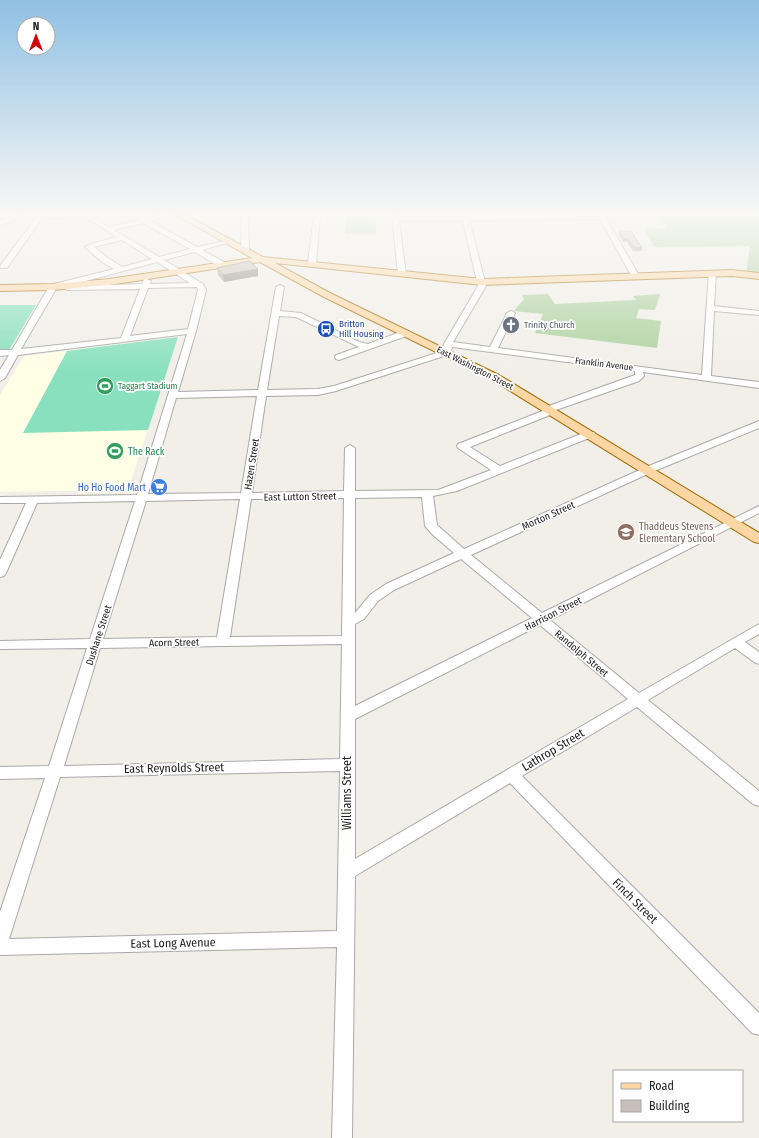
<svg xmlns="http://www.w3.org/2000/svg" width="759" height="1138" viewBox="0 0 759 1138" font-family="'Fira Sans Condensed',sans-serif">
	<style>
		.education { fill: #ffffe5 }
		.forest { fill: #add19e }
		.pitch { fill: #88e0be }
		.lines { fill: none; stroke-linecap: round; stroke-linejoin: round }
		.minor-casing { stroke: #a9a9a9; stroke-width: 2 }
		.major-casing { stroke: #a06b00; stroke-width: 2 }
		.minor { fill: #fff; fill-rule: evenodd }
		.major { fill: #fcd6a4; fill-rule: evenodd }
		.wall { fill: #aba49e }
		.shaded-wall { fill: #8b8681 }
		.building { fill: #c7bfb8; stroke: #8b8681 }
		.labels { text-anchor: middle; stroke-width: 3.5; stroke-linejoin: round; paint-order: stroke }
		.far-transit-label { font-size: 9px; fill: #164399; stroke: #fff; text-anchor: start }
		.far-worship-label { font-size: 9px; fill: #5b616d; stroke: #fff; text-anchor: start }
		.far-street-label { font-size: 9px; fill: #222; stroke: #fff }
		.far-leisure-label { font-size: 9px; fill: #27864d; stroke: #fff; text-anchor: start }
		.leisure-label { font-size: 10px; fill: #27864d; stroke: #fff; text-anchor: start }
		.street-label { font-size: 10px; fill: #222; stroke: #fff }
		.shop-label { font-size: 10px; fill: #366cbe; stroke: #fff; text-anchor: end }
		.education-label { font-size: 10px; fill: #785e54; stroke: #fff; text-anchor: start }
		.near-street-label { font-size: 12px; fill: #222; stroke: #fff }
	</style>
	<rect width="100%" height="100%" fill="#f2efe9"/>
	<path class="education" d="M178,337L128,490L0,492V395L24,356Z"/>
	<path class="forest" d="M345,215H375L376,234H345Z
		M644,215H759V276L746,274L750,246L654,247L644,229L668,228L659,218L646,217Z
		M548,294L555,304L636,300L633,296L660,294L655,310L639,309L636,318L661,321L657,348L535,333L543,314L514,311L524,299L522,295Z"/>
	<path class="pitch" d="M0,305H36L9,350H0Z
		M178,337L148,430L23,433L67,351Z"/>
	<g class="lines">
		<defs>
			<path id="minor" d="M14,215H22L0,226V221Z
				M38,215H89L109,227L139,220L132,215H140L145,218L158,215H170L150,221L197,247L230,240V242L202,250L224,262V266H218L195,252L164,260L203,284L206,290L196,331L178,392L258,390L276,287L280,285L284,287L280,311L301,313L359,342L368,344L403,331H409L410,333L409,335L339,360L336,359L335,357L336,355L359,347L296,317L279,316L267,390L318,389L334,386L443,351L444,344L478,286L463,221H399L406,274L402,276L398,274L392,215H398L399,217H462V215H604L640,277L636,279L632,277L600,219L469,220L486,286L453,342L490,347L507,313L511,311L515,313L498,348L702,375L709,271H712L716,273L714,306L759,311V315L714,311L711,376L759,382V388L643,372L644,376L639,381L556,410L555,413L470,447L500,466L586,432H594L595,434L594,436L457,491L433,496L437,525L464,549L644,468L759,421V428L652,472L471,555L542,613L759,506V513L550,620L639,693L759,624V634L745,642L759,652V664L754,662L735,648L648,700L759,791V806L753,804L637,707L522,776L759,1013V1035L752,1033L510,783L355,876L352,1138H332L337,947L0,955V912L45,778L0,779V767L49,766L87,648L0,649V641L90,639L135,501L37,503L6,573L4,576L0,577V560L26,503H0V497L137,495L187,334L18,355L5,378L0,381V370L9,355L0,356V350H12L50,285L114,269L102,262L85,247L91,244L117,237L88,219L42,218L7,268H1L0,266ZM143,223L190,249L159,257L114,230ZM122,240L152,259L122,267L108,258L94,247ZM157,262L190,283L150,284L151,281L147,279H144L142,284L67,286L63,288L67,290L140,289L121,338L21,349L56,289ZM197,287L198,290L188,329L130,336L148,288ZM452,347L635,371V375L546,407L545,410L458,444L457,446L458,448L491,470L438,490L355,491V448L350,445L345,448L344,491L252,493L266,396L318,395L336,391L450,354ZM257,396L241,493L148,494L176,398ZM422,497L425,526L433,535L454,553L386,584L370,595L355,613V498ZM344,498L342,636L230,637L251,499ZM240,499L217,637L103,639L146,501ZM461,559L532,618L355,706V624L364,619L378,601L394,590ZM540,625L628,699L355,859V719ZM342,644L340,759L64,766L100,648ZM340,771L337,931L9,939L60,777Z
				M242,215H248L249,250L245,252L241,250Z
				M314,215H320L316,263L312,265L308,263Z"/>
			<path id="major" d="M176,215H186L263,257L482,279L732,270L759,273V279L732,276L482,285L275,263L330,293L499,375L759,533V543L754,542L491,379L324,297L260,262L109,285L53,290L0,291V285L53,284L109,279L252,258Z"/>
		</defs>
		<use href="#minor" class="minor-casing"/>
		<use href="#major" class="major-casing"/>
		<use href="#minor" class="minor"/>
		<use href="#major" class="major"/>
	</g>
	<path class="wall" d="M619,231L642,248V251H633L627,242H623L618,234Z
		M217,268L258,269V276L224,282L218,275Z"/>
	<path class="shaded-wall" d="M258,269V276L224,282L223,275Z"/>
	<path class="building" d="M619,231H631L642,248H634L628,239H624Z
		M250,261L258,269L223,275L217,268Z"/>
	<linearGradient id="sky" x2="0" y2="1"><stop stop-color="#8fc0e4"/><stop offset="0.57" stop-color="#f9f8f5"/><stop offset="1" stop-color="#f9f8f5" stop-opacity="0"/></linearGradient>
	<rect width="759" height="374" fill="url(#sky)"/>
	<defs>
		<symbol id="church-disc" viewBox="-11 -11 22 22"><circle r="9.5" fill="#6b7280" stroke="#fff"/><path d="M-1.2-6h2.4v3.5h3.3v2.4h-3.3V6h-2.4V-.1h-3.3v-2.4h3.3Z" fill="#fff"/></symbol>
		<symbol id="bus-disc" viewBox="-11 -11 22 22"><circle r="9.5" fill="#1a4fb4" stroke="#fff"/><path d="M-5-6H5V4H4V6H2V4H-2V6H-4V4H-5ZM-3.5-4V0h7V-4ZM-3.5 1.2v1.5H-2V1.2ZM2 1.2v1.5H3.5V1.2Z" fill="#fff"/></symbol>
		<symbol id="stadium-disc" viewBox="-11 -11 22 22"><circle r="9.5" fill="#2e9e5b" stroke="#fff"/><path d="M0-5a6.5 5 0 1 0 0 10a6.5 5 0 1 0 0-10ZM-3.5-1.8h7v3.6h-7Z" fill="#fff"/></symbol>
		<symbol id="supermarket-disc" viewBox="-11 -11 22 22"><circle r="9.5" fill="#3f7fe0" stroke="#fff"/><path d="M-6-5.5h2.5l.6 2H6L4.5 2H-2.5L-4.4-4H-6ZM-1.5 3.2a1.3 1.3 0 1 0 .1 0ZM3 3.2a1.3 1.3 0 1 0 .1 0Z" fill="#fff"/></symbol>
		<symbol id="school-disc" viewBox="-11 -11 22 22"><circle r="9.5" fill="#8d6e63" stroke="#fff"/><path d="M0-5L7-2L0 1L-7-2ZM-4 1L0 2.5L4 1V4Q0 6-4 4Z" fill="#fff"/></symbol>
	</defs>
	<g fill-rule="evenodd">
		<use href="#church-disc" x="501" y="315" width="20" height="20"/>
		<use href="#bus-disc" x="316" y="319" width="20" height="20"/>
		<use href="#stadium-disc" x="95" y="376" width="20" height="20"/>
		<use href="#stadium-disc" x="105" y="441" width="20" height="20"/>
		<use href="#supermarket-disc" x="149" y="477" width="20" height="20"/>
		<use href="#school-disc" x="616" y="522" width="20" height="20"/>
	</g>
	<g class="labels">
		<g class="far-transit-label">
			<text x="339" y="327">Britton<tspan x="339" dy="10">Hill Housing</tspan></text>
		</g>
		<g class="far-worship-label">
			<text x="524" y="328">Trinity Church</text>
		</g>
		<g class="far-street-label">
			<text transform="translate(604 364) rotate(7)" y="3">Franklin Avenue</text>
			<text transform="translate(475 368) rotate(27)" y="3">East Washington Street</text>
		</g>
		<g class="far-leisure-label">
			<text x="118" y="389">Taggart Stadium</text>
		</g>
		<g class="leisure-label">
			<text x="128" y="455">The Rack</text>
		</g>
		<g class="street-label">
			<text transform="translate(251 464) rotate(-81)" y="4">Hazen Street</text>
			<text transform="translate(300 496) rotate(-1)" y="4">East Lutton Street</text>
			<text transform="translate(548 515) rotate(-24)" y="4">Morton Street</text>
			<text transform="translate(553 613) rotate(-27)" y="4">Harrison Street</text>
			<text transform="translate(98 635) rotate(-72)" y="4">Dushane Street</text>
			<text transform="translate(174 642) rotate(-1)" y="4">Acorn Street</text>
			<text transform="translate(582 653) rotate(40)" y="4">Randolph Street</text>
		</g>
		<g class="shop-label">
			<text x="146" y="491">Ho Ho Food Mart</text>
		</g>
		<g class="education-label">
			<text x="639" y="530">Thaddeus Stevens<tspan x="639" dy="12">Elementary School</tspan></text>
		</g>
		<g class="near-street-label">
			<text transform="translate(553 750) rotate(-31)" y="4">Lathrop Street</text>
			<text transform="translate(174 768) rotate(-1)" y="4">East Reynolds Street</text>
			<text transform="translate(347 793) rotate(-90)" y="4">Williams Street</text>
			<text transform="translate(635 901) rotate(45)" y="4">Finch Street</text>
			<text transform="translate(173 943) rotate(-1)" y="4">East Long Avenue</text>
		</g>
	</g>
	<rect x="613" y="1070" width="130" height="52" fill="#ffffff" stroke="#a7a7a7"/>
	<rect x="621" y="1083" width="20" height="6" fill="#fcd6a4" stroke="#a7a7a7"/>
	<text x="649" y="1090" font-size="12" fill="#222222">Road</text>
	<rect x="621" y="1100" width="20" height="12" fill="#c7bfb8" stroke="#a7a7a7"/>
	<text x="649" y="1110" font-size="12" fill="#222222">Building</text>
	<g transform="translate(36 36)"><circle r="19" fill="#ffffff" stroke="#a7a7a7"/>
	<path d="M0-3L7 15L0 10L-7 15Z" fill="#d40000"/>
	<text y="-6" font-size="11" font-weight="bold" text-anchor="middle" fill="#222222">N</text>
	</g>
</svg>
